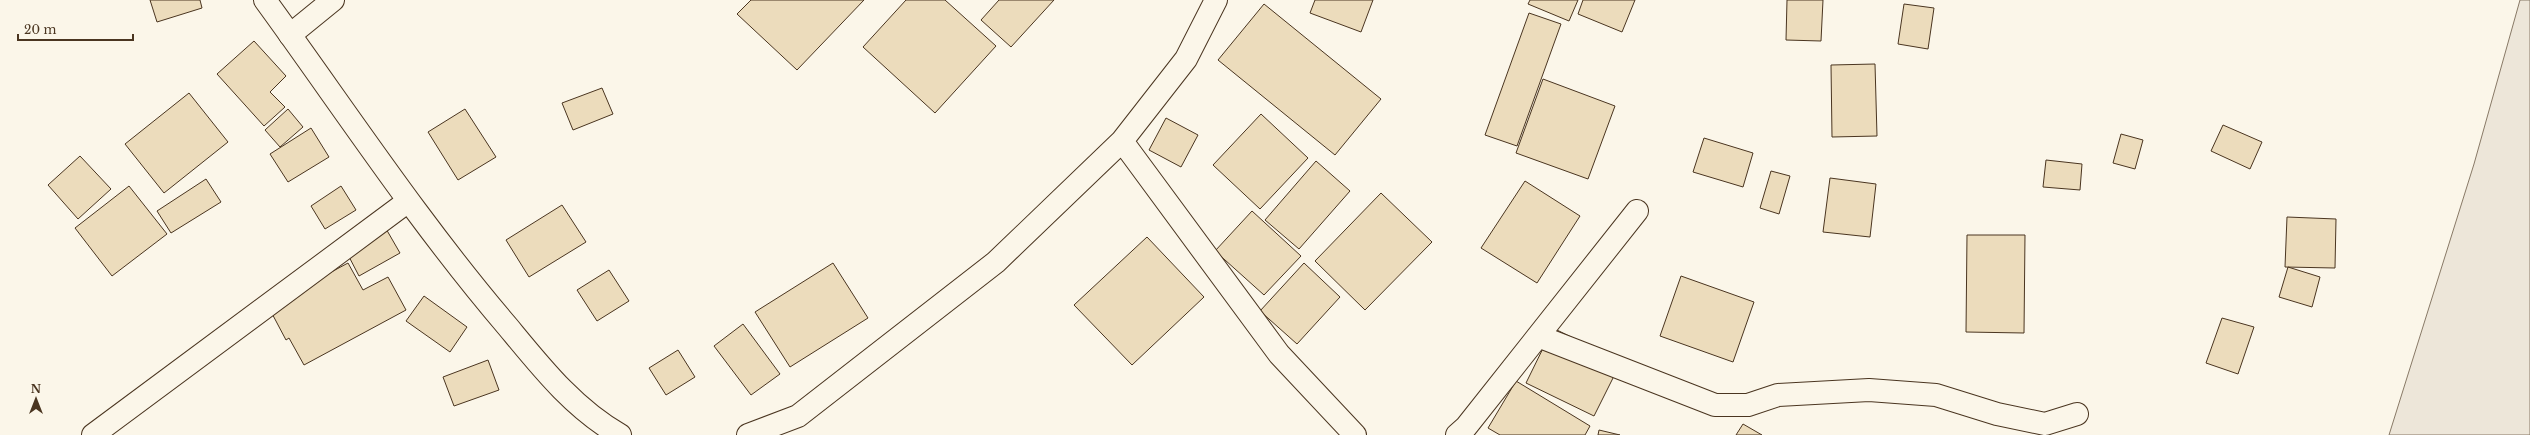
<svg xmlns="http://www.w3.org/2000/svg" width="2530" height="435" viewBox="0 0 2530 435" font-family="'Libre Baskerville',serif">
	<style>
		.green { fill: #ede6d9; stroke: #887966 }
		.building { fill: #ecdcbc; stroke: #4a3520 }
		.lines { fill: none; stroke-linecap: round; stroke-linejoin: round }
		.street-casing { stroke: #4a3520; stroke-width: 24 }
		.secondary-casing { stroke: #4a3520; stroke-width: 24 }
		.street { stroke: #fbf6e9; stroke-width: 22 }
		.secondary { stroke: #fbf6e9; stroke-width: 22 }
	</style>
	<rect width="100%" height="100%" fill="#fbf6e9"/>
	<path class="green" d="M2520,0H2530V435H2389L2474,164Z"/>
	<path class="building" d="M150,0H200L202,8L157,22Z
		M751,0H864L797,70L737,14Z
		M906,0H945L996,46L935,113L863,47Z
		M999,0H1054L1011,47L981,20Z
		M1315,0H1373L1361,32L1310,13Z
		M1530,0H1578L1569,21L1528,4Z
		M1583,0H1635L1622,32L1578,14Z
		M1787,0H1823L1821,41L1786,40Z
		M1264,4L1381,99L1335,155L1218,60Z
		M1904,4L1934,8L1928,49L1898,44Z
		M1529,13L1561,24L1517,146L1485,135Z
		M254,41L286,76L270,92L285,107L264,126L217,74Z
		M1875,64L1877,136L1832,137L1831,65Z
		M1543,79L1615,106L1588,179L1516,153Z
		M602,88L613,114L573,130L562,103Z
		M189,93L228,142L164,193L125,144Z
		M288,109L303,127L280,147L265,130Z
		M465,109L496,157L458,180L428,132Z
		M1261,114L1308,158L1260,209L1213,165Z
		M1166,118L1198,135L1181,167L1149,150Z
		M2223,125L2262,142L2250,169L2211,151Z
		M311,128L329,157L288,182L270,154Z
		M2121,134L2143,140L2135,169L2113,163Z
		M1704,138L1753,153L1743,187L1693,172Z
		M80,156L111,189L78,219L48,185Z
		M2046,160L2082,164L2080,190L2043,187Z
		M1316,161L1350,191L1299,249L1265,220Z
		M1771,171L1790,176L1779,214L1760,208Z
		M1830,178L1876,184L1870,237L1823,232Z
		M206,179L221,202L171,233L157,211Z
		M1525,181L1580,216L1537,283L1481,248Z
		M129,186L167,234L112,276L75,228Z
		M341,186L356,210L325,229L311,206Z
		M1381,193L1432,242L1365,310L1315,261Z
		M562,205L586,242L529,277L506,240Z
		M1252,211L1301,256L1264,295L1215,251Z
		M2287,217L2336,219L2335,268L2285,267Z
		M385,227L400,253L359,276L345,249Z
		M1967,235H2025L2024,333L1966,332Z
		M1147,237L1204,297L1132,365L1074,305Z
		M348,263L363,290L388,277L406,310L304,365L289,338L286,340L268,306Z
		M833,263L868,318L790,367L755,312Z
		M1304,263L1340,297L1297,344L1260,311Z
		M2288,267L2320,277L2312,307L2279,297Z
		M609,270L629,301L597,321L577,290Z
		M1681,276L1754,302L1733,362L1660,336Z
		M424,296L467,327L450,352L406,321Z
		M2222,318L2254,327L2238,374L2206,363Z
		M743,324L780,374L751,395L714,346Z
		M1553,328L1621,362L1594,416L1526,383Z
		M678,350L695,377L666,395L649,368Z
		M488,360L499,390L454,406L443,377Z
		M1516,381L1590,426L1585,435H1500L1488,428Z
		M1743,424L1762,435H1736Z
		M1599,430L1620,435H1598Z"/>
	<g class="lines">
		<defs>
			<path id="street" d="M290,35L333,0
				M1122,141L1279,354L1355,435
				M1538,336L1715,405H1748L1778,395L1869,390L1936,395L1997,414L2045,424L2077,414
				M93,435L407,202
				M748,435L798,416L996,262L1122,141L1186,59L1216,0
				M1457,435L1466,427L1637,211"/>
			<path id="secondary" d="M265,0C345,110 419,223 508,327C541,367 574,409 620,435"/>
		</defs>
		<use href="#street" class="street-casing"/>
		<use href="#secondary" class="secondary-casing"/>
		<use href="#street" class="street"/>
		<use href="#secondary" class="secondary"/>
	</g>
	<g transform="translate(36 399)" stroke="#fbf6e9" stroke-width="3" paint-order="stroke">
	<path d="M0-3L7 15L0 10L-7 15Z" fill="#4a3520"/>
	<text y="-6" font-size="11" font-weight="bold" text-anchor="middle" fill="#4a3520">N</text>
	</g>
	<path d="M18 34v6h115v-6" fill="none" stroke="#4a3520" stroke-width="2"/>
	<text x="24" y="34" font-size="12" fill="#4a3520" stroke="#fbf6e9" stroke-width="3" paint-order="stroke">20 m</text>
</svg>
